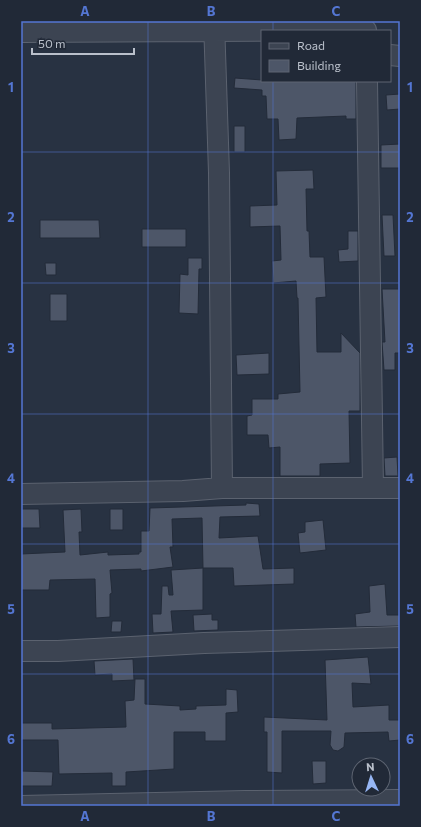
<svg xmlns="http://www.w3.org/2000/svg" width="421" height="827" viewBox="0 0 421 827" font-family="Commissioner,sans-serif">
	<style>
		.building { fill: #4d5668; stroke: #232b39 }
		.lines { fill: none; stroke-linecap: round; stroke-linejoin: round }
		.minor-casing { stroke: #5b626f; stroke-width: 22 }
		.minor { stroke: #3c4452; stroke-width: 20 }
		.grid { fill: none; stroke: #5476d3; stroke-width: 1; stroke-opacity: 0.55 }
		.neatline { fill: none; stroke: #5476d3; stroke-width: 1.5 }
		.grid-label { font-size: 13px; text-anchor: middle; font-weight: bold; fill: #5476d3 }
	</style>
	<rect width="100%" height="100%" fill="#283242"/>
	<path class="building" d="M235,78L262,80V81H356V119H346V116L297,118L296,139L279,140L278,119H267L266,96H262V90L234,88Z
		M400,94V109L387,110L386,95Z
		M234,126H245V152H234Z
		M400,144V168H381V145Z
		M313,170L314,189H306L307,231H309L310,257H324L326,297L316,298L317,352H341V333L360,353V411H349L350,463L320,464V476H280V447L269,448L268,435H247V416L252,415V399H278V394L300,392L298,298H297L296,281L273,283L272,261L281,260L280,226L250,227V206L277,205L276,171Z
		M382,215H393L395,256H384Z
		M40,220H99L100,238H40Z
		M142,229H186V247H142Z
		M348,231H358V261L339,262L338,250L348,249Z
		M188,258H202V269H199L198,314L179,313L180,274L188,275Z
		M45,263H56V275H46Z
		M382,289H399L400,353H395V370H384L382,342H385Z
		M50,294H67V321H50Z
		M269,353V374L237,375L236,355Z
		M397,457L398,476H385L384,458Z
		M246,503L259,504L260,516L220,517L219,538L258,536L263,569L294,568V584L234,586L233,568H203L202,518L172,519L173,547H170L173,567L141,571V569L110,570L112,593L110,594V617L96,618L95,579L50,580L49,590H21V554L65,552L63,510L81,509L82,532H79L80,555L108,552V555L139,554V552H141V531H149L150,508L246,505Z
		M21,509H39L40,528H21Z
		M110,509H123V530H110Z
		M323,520L326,550L300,553L298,533L305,532V522Z
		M203,568V610L171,611L173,632L153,633L152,614H161L162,586H168L169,595H173L171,570Z
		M385,584L387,615H400V626L356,627L355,614L370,612L369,586Z
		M212,614V620H218V630L194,631L193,615Z
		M112,621H122L121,632H111Z
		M368,657L371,684L352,683L353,707L389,705V720H400V740L389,741L388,732L345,733L344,747L338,751L333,750L330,745L331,731H282V773L267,772V732H264V717L327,720L325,660Z
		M133,659L134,680L112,681V674L95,675L94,661Z
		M135,679H145V704L180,706V710L196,709V706L226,705V689L237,690L238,712L226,713V741H205V732H174V769L126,772V786H112V773L59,774L58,740H21V723H52V729L126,727L125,701L134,700Z
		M312,761H326V783L313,784Z
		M21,771L53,772L52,786H21Z"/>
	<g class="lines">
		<defs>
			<path id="minor" d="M214,21L219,173L222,488
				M21,32L366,30
				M390,55L400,56
				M367,81L373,488
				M21,494L183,491L222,488H400
				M21,651H58L204,643L400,637
				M21,806L245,801L400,800"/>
		</defs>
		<use href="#minor" class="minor-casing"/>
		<use href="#minor" class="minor"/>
	</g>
	<path class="grid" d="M148,21V806M273,21V31M273,81V806M21,152H400M21,283H400M21,414H400M21,544H400M21,674H400"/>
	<rect width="421" height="827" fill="none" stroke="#212937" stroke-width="44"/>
	<rect x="261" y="30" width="130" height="52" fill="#212937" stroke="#5e6572"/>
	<rect x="269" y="43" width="20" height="6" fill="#3c4452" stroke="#5e6572"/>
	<text x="297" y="50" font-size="12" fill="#bac0cb">Road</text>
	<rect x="269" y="60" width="20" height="12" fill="#4d5668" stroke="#5e6572"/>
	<text x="297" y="70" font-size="12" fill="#bac0cb">Building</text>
	<g transform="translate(371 777) rotate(356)"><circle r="19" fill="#212937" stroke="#5e6572"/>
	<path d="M0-3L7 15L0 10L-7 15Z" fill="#96b6f4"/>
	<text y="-6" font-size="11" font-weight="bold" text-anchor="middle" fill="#bac0cb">N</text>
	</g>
	<path d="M32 48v6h102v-6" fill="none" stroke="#bac0cb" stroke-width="2"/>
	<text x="38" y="48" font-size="12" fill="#bac0cb" stroke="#212937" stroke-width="3" paint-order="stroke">50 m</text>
	<rect x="22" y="22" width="377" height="783" class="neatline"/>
	<g class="grid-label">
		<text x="85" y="16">A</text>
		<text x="211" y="16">B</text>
		<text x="336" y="16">C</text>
		<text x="11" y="92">1</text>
		<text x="410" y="92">1</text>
		<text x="11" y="222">2</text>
		<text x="410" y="222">2</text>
		<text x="11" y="353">3</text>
		<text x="410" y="353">3</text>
		<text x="11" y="483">4</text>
		<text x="410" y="483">4</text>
		<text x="11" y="614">5</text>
		<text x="410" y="614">5</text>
		<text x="11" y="744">6</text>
		<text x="410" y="744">6</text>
		<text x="85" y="821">A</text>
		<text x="211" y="821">B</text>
		<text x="336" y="821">C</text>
	</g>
</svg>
